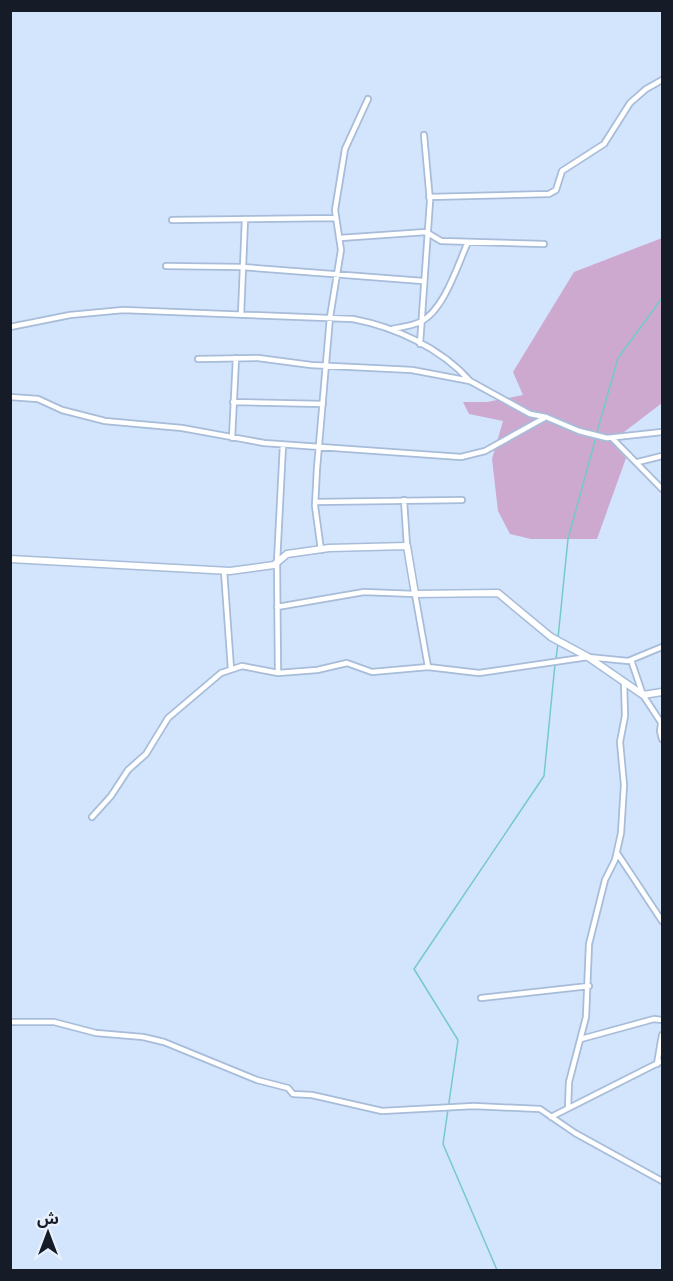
<svg xmlns="http://www.w3.org/2000/svg" width="673" height="1281" viewBox="0 0 673 1281" font-family="Barlow,'Noto Sans Arabic',sans-serif">
	<style>
		.green { fill: #cda9d0 }
		.lines { fill: none; stroke-linecap: round; stroke-linejoin: round }
		.stream { stroke: #75cac6; stroke-width: 1.5 }
		.street-casing { stroke: #a7bcd9; stroke-width: 8 }
		.secondary-casing { stroke: #a7bcd9; stroke-width: 9 }
		.street { stroke: #fff; stroke-width: 4.5 }
		.secondary { stroke: #fff; stroke-width: 6 }
	</style>
	<rect width="100%" height="100%" fill="#d3e4fd"/>
	<path class="green" d="M662,238V403L611,442L626,458L597,539H531L510,534L498,511L492,459L503,421L469,414L463,402H487L523,395L513,372L574,272Z"/>
	<g class="lines">
		<path class="stream" d="M597,432L618,358L662,298
			M558,638L568,539L596,437
			M556,659L558,643
			M497,1270L443,1144L458,1040L414,969L544,776L555,664"/>
		<defs>
			<path id="street" d="M429,197L549,194L556,190L562,171L604,144L630,103L646,89L662,80
				M172,220L336,218
				M340,238L426,232L441,241L544,244
				M166,266L242,267L423,281
				M241,315L245,219
				M10,327L70,315L123,310L353,319C395,327 441,348 470,381
				M392,329C401,327 412,326 420,322C444,311 458,264 468,242
				M420,344L430,201L424,135
				M198,359L258,358L311,365L412,370L470,381L530,414L546,417L579,431L607,438L662,432
				M10,397L38,399L62,410L105,421L182,428L264,443L461,457L485,451L546,417
				M233,402L323,404
				M232,438L236,358
				M612,438L662,489
				M638,462L662,456
				M404,500L407,546
				M315,502L462,500
				M321,550L315,506L317,468L330,317L341,250L335,210L345,149L368,99
				M224,571L231,669
				M277,607L364,592L415,594L428,667
				M631,660L643,695L662,724
				M278,673L277,562L283,445
				M661,724L660,731L662,739
				M92,817L111,796L128,770L146,754L168,718L221,673L242,666L278,673L317,670L347,663L372,672L428,667L479,673L588,657L628,661L662,647
				M617,853L662,921
				M481,998L589,986
				M10,1022H54L96,1033L143,1037L164,1042L257,1080L288,1088L293,1094L312,1095L382,1111L474,1106L540,1109L575,1133L662,1181
				M581,1039L654,1019L662,1020
				M657,1064L662,1035
				M568,1108L569,1082L586,1017L589,944L605,880L615,860L621,833L624,785L620,742L625,716L624,682
				M551,1117L662,1061"/>
			<path id="secondary" d="M10,559L230,571L274,565L287,554L329,548L407,546L415,594L498,593L551,637L588,657L643,695L662,692"/>
		</defs>
		<use href="#street" class="street-casing"/>
		<use href="#secondary" class="secondary-casing"/>
		<use href="#street" class="street"/>
		<use href="#secondary" class="secondary"/>
	</g>
	<rect width="673" height="1281" fill="none" stroke="#151c27" stroke-width="24"/>
	<g transform="translate(48 1233)" stroke="#e8f0fd" stroke-width="4.5" paint-order="stroke">
	<path d="M0-4.5L10 22L0 15L-10 22Z" fill="#151c27"/>
	<text y="-9" font-size="16" font-weight="bold" text-anchor="middle" fill="#151c27">ش</text>
	</g>
</svg>
